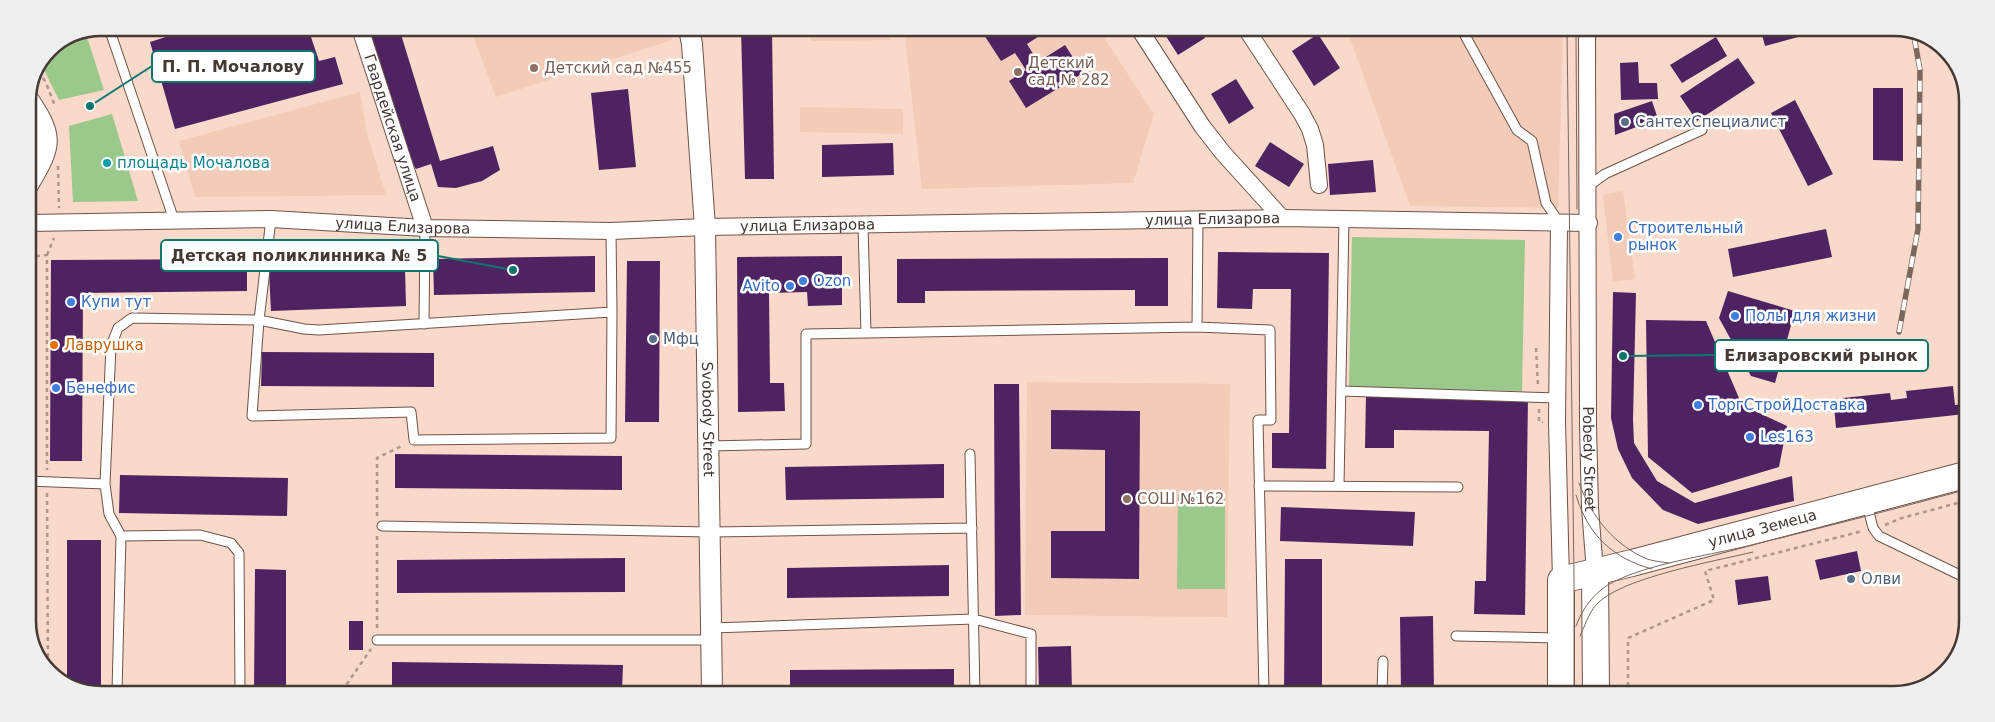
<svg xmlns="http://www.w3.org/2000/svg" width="1995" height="722" viewBox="0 0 1995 722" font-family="'DejaVu Sans',sans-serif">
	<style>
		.built { fill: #f2cbb9 }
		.green { fill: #9bc88b }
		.building { fill: #4e2362 }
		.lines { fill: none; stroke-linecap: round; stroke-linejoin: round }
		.service-casing { stroke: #6e5347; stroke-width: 11 }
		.minor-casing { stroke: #6e5347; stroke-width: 18 }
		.tertiary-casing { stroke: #6e5347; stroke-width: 22 }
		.primary-casing { stroke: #6e5347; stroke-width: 28 }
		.path { stroke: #ae968b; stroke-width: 2.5; stroke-dasharray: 4 4; stroke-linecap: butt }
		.service { stroke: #fff; stroke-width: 9 }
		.minor { stroke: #fff; stroke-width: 16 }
		.tertiary { stroke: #fff; stroke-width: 20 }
		.primary { stroke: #fff; stroke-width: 26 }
		.tram { stroke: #7a685f; stroke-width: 1 }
		.rail-casing { stroke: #7a685f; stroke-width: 5.5 }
		.rail { stroke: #fff; stroke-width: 4; stroke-dasharray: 11; stroke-linecap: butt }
		.education-dot { fill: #8d6e63; stroke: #fff; stroke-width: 2 }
		.service-dot { fill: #5c6f8a; stroke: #fff; stroke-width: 2 }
		.culture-dot { fill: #0f9aa8; stroke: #fff; stroke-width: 2 }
		.shop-dot { fill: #3f7fe0; stroke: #fff; stroke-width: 2 }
		.food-dot { fill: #e8710a; stroke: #fff; stroke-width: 2 }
		.labels { text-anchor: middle; stroke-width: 5; stroke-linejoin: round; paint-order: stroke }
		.education-label { font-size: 15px; fill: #785e54; stroke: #fff; text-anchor: start }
		.service-label { font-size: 15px; fill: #4e5e75; stroke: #fff; text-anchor: start }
		.street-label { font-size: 15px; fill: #453933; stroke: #fff }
		.culture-label { font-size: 15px; fill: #0d838f; stroke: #fff; text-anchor: start }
		.shop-label { font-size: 15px; fill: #366cbe; stroke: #fff; text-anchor: start }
		.food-label { font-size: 15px; fill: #c56008; stroke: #fff; text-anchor: start }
		.rim { fill: none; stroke: #453933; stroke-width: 2.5 }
		.leader { fill: none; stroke: #0f766e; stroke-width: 2 }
		.callout-dot { fill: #0f766e; stroke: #fff; stroke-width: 2 }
		.callout { fill: #fff; stroke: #0f766e; stroke-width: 2 }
		.callout-label { font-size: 16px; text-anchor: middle; font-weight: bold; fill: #453933 }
	</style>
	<rect width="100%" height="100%" fill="#f9d9ca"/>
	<path class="built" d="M470,28L669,29L672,40L496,97Z
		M811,29H891V40L811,41Z
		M904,29L1099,30L1154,114L1133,183L922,189Z
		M1347,30L1563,31L1558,208L1410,206Z
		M360,92L367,134L386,195L195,197L179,141Z
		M800,107L903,109V134L800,132Z
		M1623,191L1635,279L1613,282L1603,195Z
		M1027,382L1230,384L1227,617L1025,615Z"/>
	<path class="green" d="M86,34L104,90L59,100L42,66L49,49Z
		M112,114L138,201L73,202L69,126Z
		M1352,237L1525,240L1522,391L1349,388Z
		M1178,494H1225V589H1177Z"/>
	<path class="building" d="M194,28H308L319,61L335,57L343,84L175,129L150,42Z
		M366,28H399L440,161L493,146L500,170L482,181L456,188L438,187L431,164L416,169L404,151Z
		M574,28L582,29L583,34L577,36Z
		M741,29H772L774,179H745Z
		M992,29H1050L1027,44L1038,62L1065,45L1083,73L1026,108L1009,81L1026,70L1015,53L1001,61L984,35Z
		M1162,30H1199L1205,38L1178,55Z
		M1761,31H1796L1798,37L1765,46Z
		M1318,34L1340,68L1314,86L1292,51Z
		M1716,37L1727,56L1682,83L1670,65Z
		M1738,58L1755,83L1697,121L1680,96Z
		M1638,62L1639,83H1657L1658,99L1621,100L1620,63Z
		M1236,79L1254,108L1229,124L1211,94Z
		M1873,88H1903V161L1873,160Z
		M628,89L636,167L599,170L591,93Z
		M1795,100L1833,174L1808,186L1771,113Z
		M1652,101L1658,119L1615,135L1614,114Z
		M1270,142L1304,164L1289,187L1255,166Z
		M893,143L894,175L822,177V145Z
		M1373,160L1376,192L1330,195L1328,164Z
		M1826,229L1832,257L1733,277L1728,249Z
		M1218,252L1329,253L1326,469L1272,468V433H1289L1291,289H1253L1252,309L1217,308Z
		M595,256V292L434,295L433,259Z
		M842,256V305L808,306L807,292L769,293L770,383H784L785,411L738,412L737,257Z
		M1168,258V306H1135V290L925,291V303H897V259Z
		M247,259V291L83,293L82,461H50L51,260Z
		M627,261H660L659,422H625Z
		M405,267L406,306L271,311L269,272Z
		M1728,291L1795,311L1775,383L1751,376L1719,318Z
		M1613,292L1636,293L1633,419L1634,443L1657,481L1695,503L1792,476L1794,501L1698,524L1663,510L1632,478L1618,449L1611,418Z
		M1646,320L1706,321L1742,405L1787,426L1779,467L1692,493L1648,457Z
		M262,352L434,353V387L261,386Z
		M994,384H1019L1021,615L995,616Z
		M1953,386L1955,405L1965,404V414L1836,428L1834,406L1844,405L1843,398L1890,393L1891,400L1907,398L1906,391Z
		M1366,394L1528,396L1525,615L1474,614L1475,581H1486L1489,431L1394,430V448H1365Z
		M1051,410L1140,411L1139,579L1051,578V531H1105V450L1051,449Z
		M395,454L622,456V490L395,488Z
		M944,464V498L786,500L785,467Z
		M120,475L288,478L287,516L119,513Z
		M1281,507L1415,512L1413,546L1280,541Z
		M67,540H101V691H78L67,683Z
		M1857,551L1861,571L1820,580L1815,560Z
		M625,558V592L397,593V560Z
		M1285,559H1322V693H1284Z
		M949,565V596L787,598V568Z
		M255,569L286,570V691H254Z
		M1768,576L1771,600L1738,605L1735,580Z
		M1433,616L1434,694L1401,693L1400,617Z
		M349,621H363V650H349Z
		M1071,646L1072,693H1039L1038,647Z
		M392,662L623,665L622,692L392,691Z
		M954,669V693L790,692V670Z"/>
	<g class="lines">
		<defs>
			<path id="service" d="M109,28L174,220
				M1462,30L1517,130L1532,141L1546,203L1559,222
				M1587,187L1605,174L1702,130
				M271,219L259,320L252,416L411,412L414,440L611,438L612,312L611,231
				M1198,219L1197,327L1270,330L1271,420H1258L1264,693
				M424,324L425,228
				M866,333L1197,327
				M1341,391L1558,398
				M709,446L806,444V334L866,333L863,225
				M970,454L975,693
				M28,481L105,484
				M1259,486L1458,487
				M1339,486L1344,219
				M1867,504L1873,528L1879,536L1964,577
				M382,526L710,532L972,528
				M121,536L200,535L231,543L239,553L240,691
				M712,628L974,619L1031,634V693
				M1456,636L1558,638
				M377,640H712
				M117,691L121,536L109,514L105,484L111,346L118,328L132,318L259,320L304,329L319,330L612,312
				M1382,693L1383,661"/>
			<g id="minor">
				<path id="s1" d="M360,28L425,228"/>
				<path d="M1140,30L1202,126L1223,153L1282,218"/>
				<path d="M1247,30L1302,114L1310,129L1315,145L1319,185"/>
				<path id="s2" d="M1587,31L1588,425L1590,508L1595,572"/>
				<path id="s3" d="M28,223L271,219L425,228L611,231L705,227L1282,218L1589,223"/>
				<path d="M1559,223L1557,422L1561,580"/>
			</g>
			<g id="tertiary">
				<path id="s4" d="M689,29L692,44L705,227L712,692"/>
				<path d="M28,99C54,137 52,145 28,185"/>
			</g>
			<g id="primary">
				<path d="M1595,572L1596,694"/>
				<path id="s5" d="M1561,694V580L1632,563L1965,475"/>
			</g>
		</defs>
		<use href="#service" class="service-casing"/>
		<use href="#minor" class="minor-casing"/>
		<use href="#tertiary" class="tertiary-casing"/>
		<use href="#primary" class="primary-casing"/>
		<path class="path" d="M39,71L46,83L55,106
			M58,166L59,208
			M47,255L54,238
			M28,257L47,255V470
			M1536,348L1538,386
			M1539,409V422H1543
			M47,493L48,669
			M377,516V458L404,445
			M1885,525L1902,518L1965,501
			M377,628V536
			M342,691L371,649
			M1628,694V638L1714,600L1705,571L1863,531"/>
		<use href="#service" class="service"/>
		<use href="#minor" class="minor"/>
		<use href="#tertiary" class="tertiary"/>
		<use href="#primary" class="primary"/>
		<path class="tram" d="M1567,31L1574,577V694
			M1576,31L1577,209
			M1579,483C1591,516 1614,545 1647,559C1653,561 1662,562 1669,563
			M1576,495C1588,535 1612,558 1652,569
			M1576,626C1583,607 1596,590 1615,581C1650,564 1704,556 1743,547C1818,529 1891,510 1965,490
			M1580,636C1585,626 1588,614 1596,605C1619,578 1716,561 1753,552"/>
		<defs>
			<path id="rail" d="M1899,332L1918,229L1920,70L1913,31"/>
		</defs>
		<use href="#rail" class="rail-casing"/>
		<use href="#rail" class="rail"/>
	</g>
	<g class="education-dot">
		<circle cx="534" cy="68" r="5"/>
		<circle cx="1018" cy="72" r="5"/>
		<circle cx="1127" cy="499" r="5"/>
	</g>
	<g class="service-dot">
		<circle cx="1625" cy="122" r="5"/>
		<circle cx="653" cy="339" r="5"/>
		<circle cx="1851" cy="579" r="5"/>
	</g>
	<circle class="culture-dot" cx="107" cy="163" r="5"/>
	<g class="shop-dot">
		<circle cx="1618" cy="237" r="5"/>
		<circle cx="803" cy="281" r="5"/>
		<circle cx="790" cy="286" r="5"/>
		<circle cx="71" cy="302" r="5"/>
		<circle cx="1735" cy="316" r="5"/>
		<circle cx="56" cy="388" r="5"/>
		<circle cx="1698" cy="405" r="5"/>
		<circle cx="1750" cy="437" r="5"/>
	</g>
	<circle class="food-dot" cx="54" cy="345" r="5"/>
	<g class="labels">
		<g class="education-label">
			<text x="1028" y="68">Детский<tspan x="1028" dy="17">сад № 282</tspan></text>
			<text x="544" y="73">Детский сад №455</text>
			<text x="1137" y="504">СОШ №162</text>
		</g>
		<g class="service-label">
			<text x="1635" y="127">СантехСпециалист</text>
			<text x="663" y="344">Мфц</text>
			<text x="1861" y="584">Олви</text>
		</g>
		<g class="street-label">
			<text dy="5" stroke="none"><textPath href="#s1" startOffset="105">Гвардейская улица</textPath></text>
			<text dy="5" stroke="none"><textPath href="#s3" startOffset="1185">улица Елизарова</textPath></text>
			<text dy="5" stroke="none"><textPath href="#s3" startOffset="375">улица Елизарова</textPath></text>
			<text dy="5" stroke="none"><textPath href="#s3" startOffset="780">улица Елизарова</textPath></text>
			<text dy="5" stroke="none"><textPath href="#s4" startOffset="391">Svobody Street</textPath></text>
			<text dy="5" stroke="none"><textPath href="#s2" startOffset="428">Pobedy Street</textPath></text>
			<text dy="5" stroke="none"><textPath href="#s5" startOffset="322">улица Земеца</textPath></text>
		</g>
		<g class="culture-label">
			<text x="117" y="168">площадь Мочалова</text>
		</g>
		<g class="shop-label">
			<text x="1628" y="233">Строительный<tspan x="1628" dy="17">рынок</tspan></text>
			<text x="813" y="286">Ozon</text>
			<text x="780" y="291" text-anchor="end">Avito</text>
			<text x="81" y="307">Купи тут</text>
			<text x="1745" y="321">Полы для жизни</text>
			<text x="66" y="393">Бенефис</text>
			<text x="1708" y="410">ТоргСтройДоставка</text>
			<text x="1760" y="442">Les163</text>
		</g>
		<g class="food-label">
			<text x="64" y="350">Лаврушка</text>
		</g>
	</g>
	<path d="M0 0H1995V722H0ZM101 36H1894A65 65 0 0 1 1959 101V621A65 65 0 0 1 1894 686H101A65 65 0 0 1 36 621V101A65 65 0 0 1 101 36Z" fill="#f0efef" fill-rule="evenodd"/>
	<path class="rim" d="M101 36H1894A65 65 0 0 1 1959 101V621A65 65 0 0 1 1894 686H101A65 65 0 0 1 36 621V101A65 65 0 0 1 101 36Z"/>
	<path class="leader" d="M90 106L152 66M513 270L438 256M1623 356L1715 355"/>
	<g class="callout-dot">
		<circle cx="90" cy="106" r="5"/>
		<circle cx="513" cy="270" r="5"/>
		<circle cx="1623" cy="356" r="5"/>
	</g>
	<g class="callout">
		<rect x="152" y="51" width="163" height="31" rx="5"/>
		<rect x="161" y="240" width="277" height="31" rx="5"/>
		<rect x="1715" y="340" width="213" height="31" rx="5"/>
	</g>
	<g class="callout-label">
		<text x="233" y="72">П. П. Мочалову</text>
		<text x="299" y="261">Детская поликлинника № 5</text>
		<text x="1821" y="361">Елизаровский рынок</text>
	</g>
</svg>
